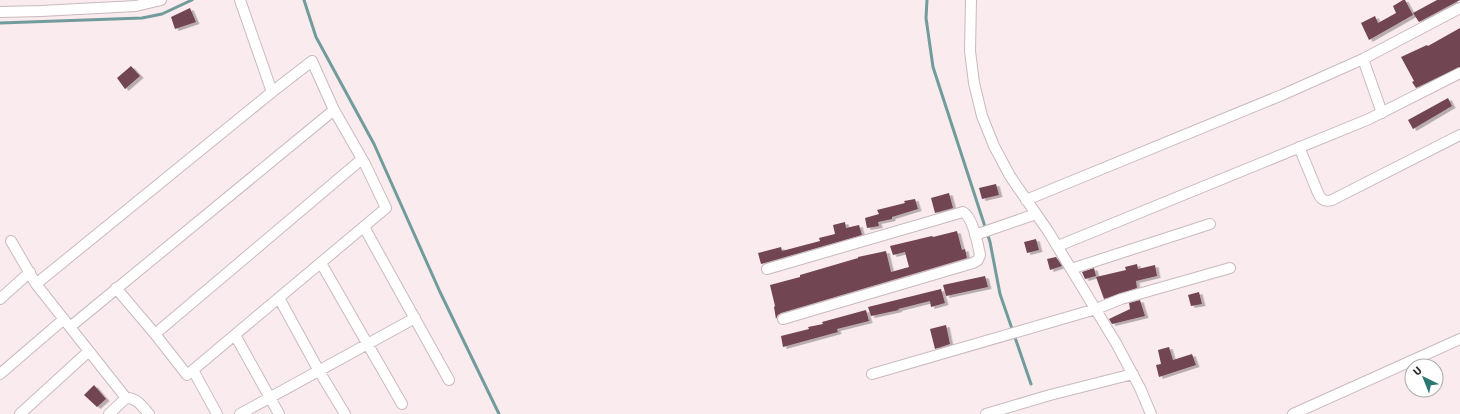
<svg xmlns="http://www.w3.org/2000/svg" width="1460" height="414" viewBox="0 0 1460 414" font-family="Signika,sans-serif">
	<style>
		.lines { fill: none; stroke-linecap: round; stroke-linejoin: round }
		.stream { stroke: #719c9b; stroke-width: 3 }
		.building { fill: #724552; filter: url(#shadow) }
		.minor-casing { stroke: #c9babe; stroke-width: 12 }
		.minor { stroke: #fff; stroke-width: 10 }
	</style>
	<defs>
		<filter id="shadow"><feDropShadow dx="3.5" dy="2" stdDeviation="0" flood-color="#0004"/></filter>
	</defs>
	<rect width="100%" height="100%" fill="#faebee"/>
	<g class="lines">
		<path class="stream" d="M304,0L316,37L374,144L440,292L499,414
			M927,0L926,18L933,67L990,242L1000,294L1031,384
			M0,23L142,18L162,14L192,0"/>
	</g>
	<path class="building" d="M1403,0H1405L1413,15L1369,40L1361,23L1375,16L1378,23L1396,13L1393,6Z
		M1437,0H1460L1419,22L1413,13Z
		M190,8L196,22L175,29L171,17Z
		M1460,28V67L1416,88L1412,82L1414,81L1401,57L1427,45L1428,46Z
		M131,66L140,76L125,89L117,78Z
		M1448,98L1452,106L1413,129L1408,120Z
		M996,184L999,195L982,199L979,188Z
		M949,193L953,208L935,213L931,198Z
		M915,199L918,209L892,217V219L878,222L879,226L867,228L865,218L879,214L877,210L905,203L904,201Z
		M845,222L846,228L859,225L862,235L761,264L758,253L781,247L782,251L820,241L819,238L835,234L833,225Z
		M957,231L962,250L965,249L967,258L781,313L778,315L776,319L774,307L775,306L770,285L800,277V275L858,258V257L886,251L891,272L909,267L905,252L893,255L890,246L932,236L933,237Z
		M1036,239L1039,250L1027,253L1024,242Z
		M1056,257L1062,266L1050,270L1047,259Z
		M1137,264L1138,269L1155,265L1157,276L1136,281L1137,288L1104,299L1096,277L1126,270L1125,267Z
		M1094,268L1096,276L1085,279L1082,272Z
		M985,276L988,287L946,296L943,285Z
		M941,289L945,303L931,307L930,301L898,309L899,310L871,316L868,307Z
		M1199,292L1202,304L1191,306L1188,295Z
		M1140,300L1145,316L1112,324L1109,319L1130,309L1129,303Z
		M866,310L869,321L837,329L838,332L783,347L781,336L809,329L808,327L823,324L822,322Z
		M946,325L950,344L935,349L930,329Z
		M1169,347L1173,360L1192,354L1196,365L1159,377L1156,365L1161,364L1158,350Z
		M94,385L106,399L97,407L84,395Z"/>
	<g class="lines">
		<defs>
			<path id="minor" d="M240,0L272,92
				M971,0L970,51L974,83L982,116L994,146L1010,176L1048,231L1116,343L1140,388L1151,414
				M0,12L41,11L136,6L161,0
				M1363,59L1382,113
				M1299,147L1318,193C1321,200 1325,202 1332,200L1460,135
				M1026,200L1282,95L1363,59L1460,8
				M364,227L449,380
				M975,235L1036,214
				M11,241L36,284L126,398
				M1058,246L1369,119L1460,73
				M321,263L402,404
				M767,269L963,212C973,217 978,245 980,255L978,260L973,263L783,319
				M1071,269L1210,224
				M36,284L272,92L312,61L334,110L365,164L386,208L187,375L155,334L116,288
				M279,298L319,371L345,414
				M0,299L30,272
				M70,327L334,110
				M155,334L362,159
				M235,335L279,414
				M193,370L217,414
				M0,374L64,319
				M872,374L1096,309L1121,299L1230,268
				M20,414L89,351
				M109,414L126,398C136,397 143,407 149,414
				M240,414L415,318
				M986,414L1050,395L1133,374
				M1293,414L1460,339"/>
		</defs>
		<use href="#minor" class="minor-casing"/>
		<use href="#minor" class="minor"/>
	</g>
	<g transform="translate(1424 378) rotate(317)"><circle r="19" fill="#ffffff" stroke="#adaaab"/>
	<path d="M0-3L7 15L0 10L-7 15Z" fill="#2b7573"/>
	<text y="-6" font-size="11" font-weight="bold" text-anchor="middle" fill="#312b2d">U</text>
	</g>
</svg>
